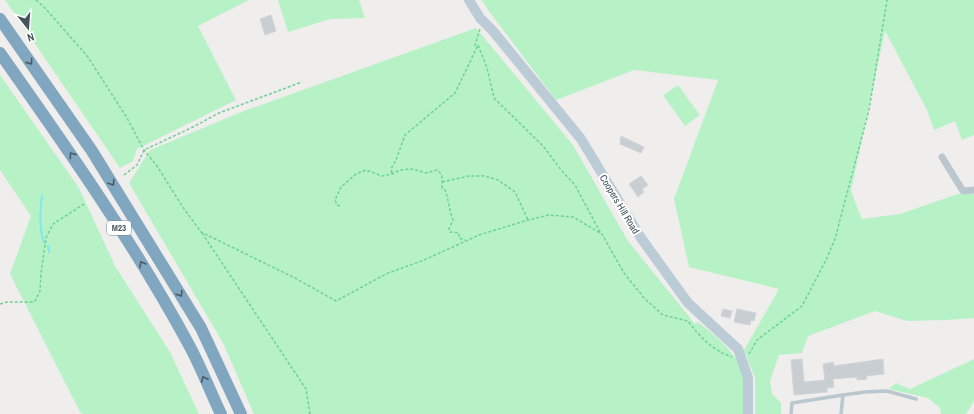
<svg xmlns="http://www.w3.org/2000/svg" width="974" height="414" viewBox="0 0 974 414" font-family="'Archivo Narrow',sans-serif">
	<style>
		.green { fill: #b7f2c7 }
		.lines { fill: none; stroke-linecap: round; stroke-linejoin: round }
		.stream { stroke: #81e8f2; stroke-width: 2 }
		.building { fill: #c9ced3; stroke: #d1d4d9 }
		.path { stroke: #6dd294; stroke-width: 1.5; stroke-dasharray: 3 2; stroke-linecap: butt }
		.lane { stroke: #bac7ce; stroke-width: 3.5 }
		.street { stroke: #bac7ce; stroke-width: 7 }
		.secondary { stroke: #bcccd6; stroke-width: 10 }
		.highway { stroke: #81a7c0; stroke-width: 12 }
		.oneway { stroke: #4a5b66 }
		.labels { text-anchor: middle; stroke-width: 4; stroke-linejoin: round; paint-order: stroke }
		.shield { fill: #fff; stroke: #7c878d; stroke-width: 1 }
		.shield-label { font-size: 9px; font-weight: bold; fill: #44535c }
		.street-label { font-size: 10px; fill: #44535c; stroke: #fff }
	</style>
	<rect width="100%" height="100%" fill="#f0eded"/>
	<path class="green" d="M5,0H249L198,26L236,100L137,149L133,161L120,168Z
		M278,0H359L365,18L330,19L288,32Z
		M482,0H974V135L962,140L955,121L934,130L927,110L885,31L851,191L862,219L900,214L958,194H974V318L947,320L907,321L875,311L808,336L802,353L779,355L770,381L772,394L781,403V414H755V378L744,350L779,289L689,267L674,199L718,80L634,70L556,100L488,10Z
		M476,28L573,145L628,241L695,324L698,322C718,338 741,355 745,383C746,392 743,404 743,414H254L223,343L129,183L150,150L244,111Z
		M0,75L79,188L115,266L170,352L199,414H83L80,412L10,274L31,216L0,170Z
		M678,85L700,115L685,126L663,95Z
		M974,359V401L966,414H941L940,408L928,398L889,389L896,383L910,389Z"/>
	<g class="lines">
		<path class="stream" d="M42,196C40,212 39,227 44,243
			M48,246L49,252"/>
	</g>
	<path class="building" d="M271,15L276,31L265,35L260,19Z
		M621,136L644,147L641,153L620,144Z
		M641,176L648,185L642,189L644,192L638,197L629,184Z
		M723,309L732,311L730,318L721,316Z
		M737,309L756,313L754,321L751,320L750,325L734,322Z
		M802,359L804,382L825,380L823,364L833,362L834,366L883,359L884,374L866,376L867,379L857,380V377L833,379L834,387L827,388V392L794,395L791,360Z"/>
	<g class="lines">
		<path class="path" d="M36,0L44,7L88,57L127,118L144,150L157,166L182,206L201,232L297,279L336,301L386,274L424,260L479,235L528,220L549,215L573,217L602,234L624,273L645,299L663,315L688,321C700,337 712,350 732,357
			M480,29L475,45H478L487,68L494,98L543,146L561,170L575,185L601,234
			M392,173L391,169L396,160L405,135L455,93L478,45
			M124,175L137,165L144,150L191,128L219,113L302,82
			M442,182L469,176H484L498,180L515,192L528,220
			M340,206L337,205L335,200L341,187L356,174L366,170L382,176L392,174L400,170L413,169L426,173L437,170C444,175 442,180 442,188L445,190C449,200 449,210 453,220L449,229L450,232L459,233V238L465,240
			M202,233L306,389L310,414
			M0,304L7,302H33L35,301L40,291L41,273L46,238L53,224L84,204
			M749,354L757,340L802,306L826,260L835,239L869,110L887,0"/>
		<path class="lane" d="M791,414L792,403L843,395
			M841,414L843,395L865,392L887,391L916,399"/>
		<path class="street" d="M942,157L963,191L974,190"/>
		<path class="secondary" d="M469,0L480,18L493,31L581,139L641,238L688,303L738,349L748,378V414"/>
		<path class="highway" d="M0,19L92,151L201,328L241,414
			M0,53C67,148 134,243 189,345C201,367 210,391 221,414"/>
	</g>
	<defs><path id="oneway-chevron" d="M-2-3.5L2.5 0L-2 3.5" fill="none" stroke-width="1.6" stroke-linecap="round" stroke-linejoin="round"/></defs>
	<g class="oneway">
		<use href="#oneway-chevron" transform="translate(30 62) rotate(55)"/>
		<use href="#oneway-chevron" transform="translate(72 155) rotate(-125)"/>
		<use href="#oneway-chevron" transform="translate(112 183) rotate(58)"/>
		<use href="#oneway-chevron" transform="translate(142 264) rotate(-120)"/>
		<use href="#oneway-chevron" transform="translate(180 294) rotate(58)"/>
		<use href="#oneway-chevron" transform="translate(204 379) rotate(-115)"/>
	</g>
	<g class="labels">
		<rect class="shield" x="107" y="221" width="24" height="14" rx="3"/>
		<g class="shield-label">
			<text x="119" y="231">M23</text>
		</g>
		<g class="street-label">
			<text transform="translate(620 204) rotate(59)" y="4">Coopers Hill Road</text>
		</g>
	</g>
	<g transform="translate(28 28) rotate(163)" stroke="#ffffff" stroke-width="3" paint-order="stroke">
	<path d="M0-3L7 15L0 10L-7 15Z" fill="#44535c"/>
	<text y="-6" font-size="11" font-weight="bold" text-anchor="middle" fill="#44535c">N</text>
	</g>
</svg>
